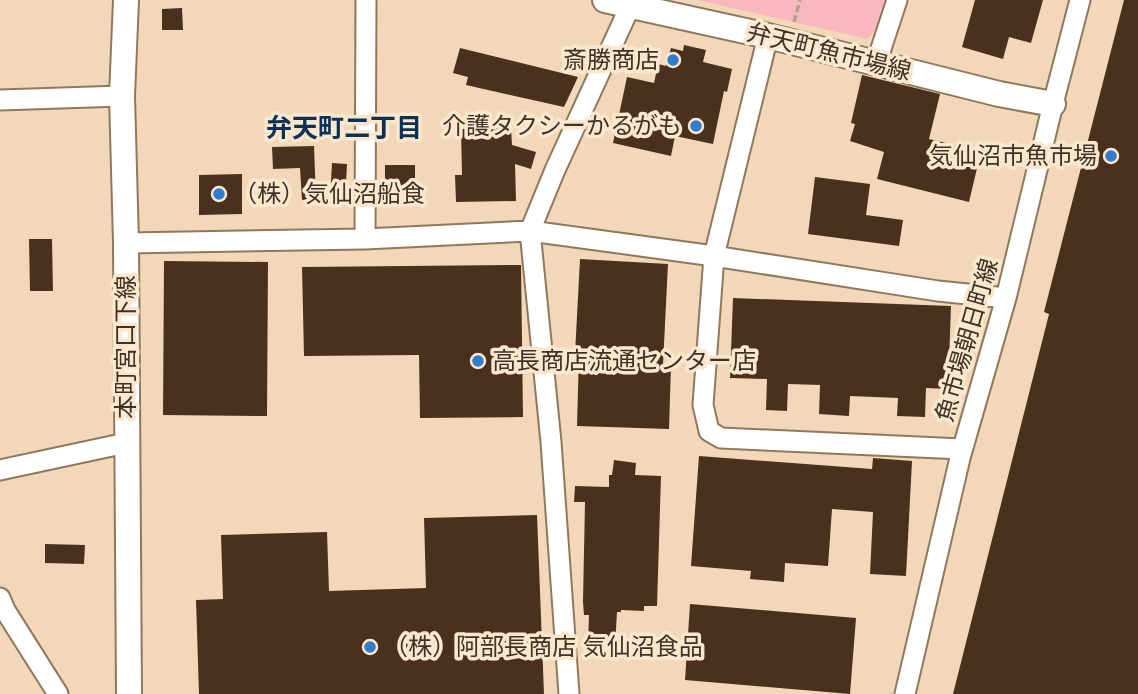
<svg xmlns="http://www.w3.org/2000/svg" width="1138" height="694" viewBox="0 0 1138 694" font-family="Arial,'Noto Sans JP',sans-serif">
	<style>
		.green { fill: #f8b8be }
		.building { fill: #4b301e }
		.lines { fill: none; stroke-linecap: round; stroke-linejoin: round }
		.minor-casing { stroke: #8f785c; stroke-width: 23 }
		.tertiary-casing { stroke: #8f785c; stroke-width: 28 }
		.path { stroke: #b5a088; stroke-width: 3.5; stroke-dasharray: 7 3.5; stroke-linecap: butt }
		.minor { stroke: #fff; stroke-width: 19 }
		.tertiary { stroke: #fff; stroke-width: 24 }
		.poi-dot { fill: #317dcd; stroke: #fbe7cd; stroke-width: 2.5 }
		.labels { text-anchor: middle; stroke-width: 7; stroke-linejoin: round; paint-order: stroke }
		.street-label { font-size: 24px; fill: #3c3226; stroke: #fbe7cd }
		.poi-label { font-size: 24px; fill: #3c3226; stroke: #fbe7cd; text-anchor: end }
		.neighbourhood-label { font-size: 26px; font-weight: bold; fill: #0c3157; stroke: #fbe7cd }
	</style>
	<rect width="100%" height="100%" fill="#f2d8b9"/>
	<path class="green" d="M697,0H886L878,26L868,39Z"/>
	<path class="building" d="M975,0H1043L1031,43L1009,37L1003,59L962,47Z
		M1124,0H1138V694H953L1049,314L1044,312Z
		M182,8L183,30H162V9Z
		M684,45L706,50L703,62L732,69L727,92L724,91L713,144L675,136L671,156L613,143L627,77L654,83L658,64L666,66L671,48L683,51Z
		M460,48L578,77L564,107L466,85L468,77L453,73Z
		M862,75L940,94L929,139L971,149L979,160L969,202L877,179L884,152L850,141L855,124L851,123Z
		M511,128L512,145L536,152L531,169L515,164L516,201L456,202L455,175H462L461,129Z
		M314,146L316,199L302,200L300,168L273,169L272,147Z
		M332,163L347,164L345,201L330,200Z
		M385,165H415V193H385Z
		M242,174V214L199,215V175Z
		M815,177L870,184L866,215L903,220L899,246L808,234Z
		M29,239H52L53,291H30Z
		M580,259L668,264L663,364L671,365L669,429L577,426L579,354H575Z
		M164,261L268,262L267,416L163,415Z
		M521,265L523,417L420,418L419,355L304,356L302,267Z
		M733,298L951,306L948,389L926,388L925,417L897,416L898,398L850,396L849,416L819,414L820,385L788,384L787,411L766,410L767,379L730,378Z
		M699,456L872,469L873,458L912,461L906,576L870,574L873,512L832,509L828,566L785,563L784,582L750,579L751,571L691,566Z
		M614,460L636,463L635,475L661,476L657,606H644V611L621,610V612H617L615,646L588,644L589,615H584L583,602L585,502H574L575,486L609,487V475H612Z
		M537,515L544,694H199L196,600L223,599L221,535L327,532L329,591L426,588L424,518Z
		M45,544L85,545L84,564L45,563Z
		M690,604L856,618L850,694L685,680Z"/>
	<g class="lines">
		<defs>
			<path id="minor" d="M768,36L714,256L703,405L709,431L721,438L962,449
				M876,64L897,0
				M0,100L122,96
				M365,239L366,0
				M126,243L365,239L530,231L714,256L938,291L1006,298
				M0,470L126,443
				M0,598L5,610L58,694
				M569,694L551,442L530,231L555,170L633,0
				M905,694L960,458L1006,298L1053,104L1080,0"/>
			<path id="tertiary" d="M126,0L122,96L126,243L129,694
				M605,0L768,36L999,94L1053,104"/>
		</defs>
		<use href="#minor" class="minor-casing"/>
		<use href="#tertiary" class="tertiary-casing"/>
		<path class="path" d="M794,22L800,0"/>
		<use href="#minor" class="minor"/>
		<use href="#tertiary" class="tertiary"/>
	</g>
	<g class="poi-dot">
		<circle cx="673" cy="60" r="7"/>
		<circle cx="696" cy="126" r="7"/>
		<circle cx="1111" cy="156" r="7"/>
		<circle cx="219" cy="194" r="7"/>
		<circle cx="478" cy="361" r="7"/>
		<circle cx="370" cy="647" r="7"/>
	</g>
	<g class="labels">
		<g class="street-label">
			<text transform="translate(829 52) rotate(14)" y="8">弁天町魚市場線</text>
			<text transform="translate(967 340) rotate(-74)" y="8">魚市場朝日町線</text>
			<text transform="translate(126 347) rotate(-90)" y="8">本町宮口下線</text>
		</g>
		<g class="poi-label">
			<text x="659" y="68">斎勝商店</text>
			<text x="682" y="134">介護タクシーかるがも</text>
			<text x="1097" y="164">気仙沼市魚市場</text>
			<text x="233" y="202" text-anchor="start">（株）気仙沼船食</text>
			<text x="492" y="369" text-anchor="start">高長商店流通センター店</text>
			<text x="384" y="655" text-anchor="start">（株）阿部長商店 気仙沼食品</text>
		</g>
		<g class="neighbourhood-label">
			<text x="344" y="137">弁天町二丁目</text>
		</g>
	</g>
</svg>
